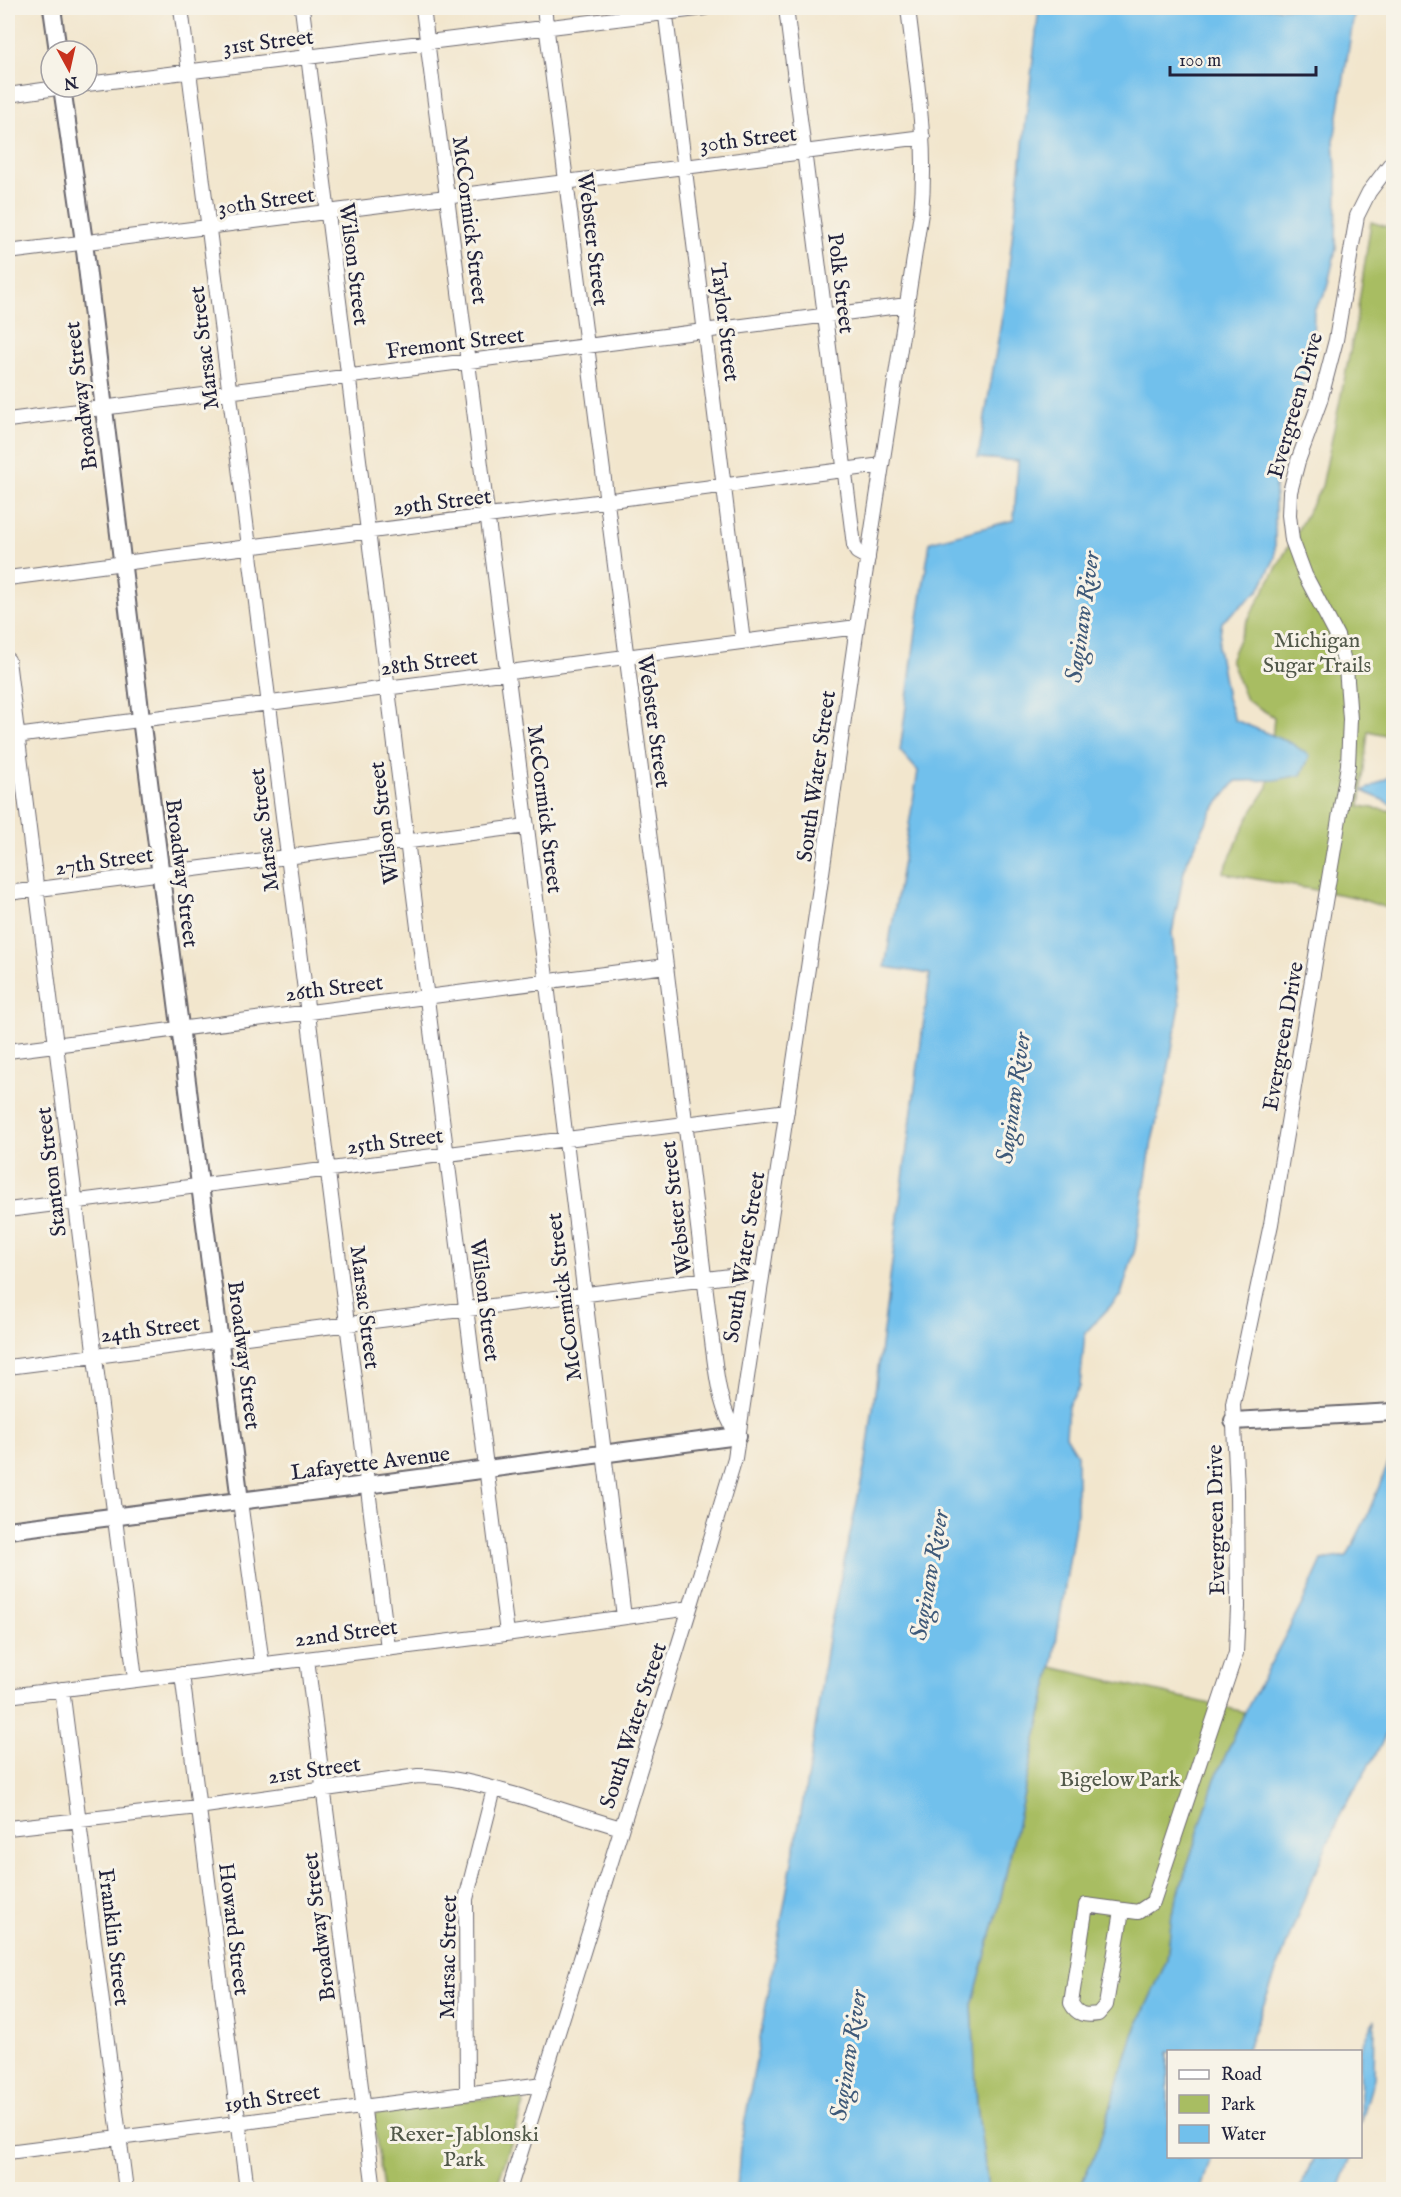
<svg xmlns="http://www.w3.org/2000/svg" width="1401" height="2197" viewBox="0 0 1401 2197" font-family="'IM FELL English',serif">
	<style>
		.green { fill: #a8bd62; stroke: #65704e; stroke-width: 1.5 }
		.water { fill: #71c0ec; stroke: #4a7194; stroke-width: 1.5 }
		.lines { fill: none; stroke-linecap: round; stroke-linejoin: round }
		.minor-casing { stroke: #6b676e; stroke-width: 16 }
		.major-casing { stroke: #6b676e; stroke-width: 20 }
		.minor { stroke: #fff; stroke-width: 14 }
		.major { stroke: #fff; stroke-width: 16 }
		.labels { text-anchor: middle; stroke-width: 6; stroke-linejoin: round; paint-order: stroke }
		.street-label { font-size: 22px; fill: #22223b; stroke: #f7f3e8 }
		.park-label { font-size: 22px; fill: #515849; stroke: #f7f3e8 }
		.water-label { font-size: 24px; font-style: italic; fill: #3e5979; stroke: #f7f3e8 }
	</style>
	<rect width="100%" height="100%" fill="#f7f3e8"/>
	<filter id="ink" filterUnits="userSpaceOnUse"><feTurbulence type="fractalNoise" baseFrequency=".0167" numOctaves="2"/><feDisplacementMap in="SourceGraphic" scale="12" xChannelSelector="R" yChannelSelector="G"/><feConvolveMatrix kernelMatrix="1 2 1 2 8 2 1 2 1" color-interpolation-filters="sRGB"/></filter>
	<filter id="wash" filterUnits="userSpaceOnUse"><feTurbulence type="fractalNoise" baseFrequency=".008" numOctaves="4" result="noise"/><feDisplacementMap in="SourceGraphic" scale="24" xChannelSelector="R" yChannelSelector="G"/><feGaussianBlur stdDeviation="1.35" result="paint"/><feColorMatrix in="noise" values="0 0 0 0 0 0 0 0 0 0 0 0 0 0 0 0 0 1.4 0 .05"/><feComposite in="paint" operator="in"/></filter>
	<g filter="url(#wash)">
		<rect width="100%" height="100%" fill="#f2e6cd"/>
		<path class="green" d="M1371,222L1394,229V737L1368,731L1360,806L1393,811V910L1354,897L1223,873L1249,816L1268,787L1274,717L1246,700L1230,660L1246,623L1322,486L1355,328Z
			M1052,1667L1245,1712L1215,1779L1172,1914L1167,1960L1133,2035L1098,2147L1079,2189H988L977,2106L972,2005L999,1905Z
			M519,2094L524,2104L496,2189H383L373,2116L378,2112Z"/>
		<path class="water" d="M1039,8H1355L1334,141L1337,181L1336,249L1326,292L1314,310L1313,344L1275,487V558L1259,590L1222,622L1218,648L1227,698L1235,720L1291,743L1310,756L1301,775L1275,780L1236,781L1212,811L1185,866L1172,933L1180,1005L1166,1082L1152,1141L1135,1249L1121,1295L1085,1333L1080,1386L1068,1406L1066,1436L1077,1454V1512L1052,1667L999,1905L972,2005L977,2106L988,2189H737L740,2148L810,1763L829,1632L866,1460L930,974L885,967L918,771L900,751L916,631L930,542L1014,520L1018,461L978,458L1005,299Z
			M1393,775V805L1363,791Z
			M1393,1452V1719L1379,1749L1342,1811L1307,1891L1246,2051L1168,2052V2156L1211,2157L1201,2189H1079L1098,2147L1133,2035L1167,1960L1172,1914L1215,1779L1245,1712L1303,1602L1322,1560L1347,1556L1367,1516Z
			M1375,2019L1374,2078L1361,2123L1360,2051Z
			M1314,2157H1351L1339,2189H1300Z"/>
	</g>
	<g filter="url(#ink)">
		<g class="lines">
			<defs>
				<path id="minor" d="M181,8L388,1648
					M302,8L507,1633
					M423,8L548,993L624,1617
					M544,8L666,966L713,1349C717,1380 720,1410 738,1436
					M665,8L743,642
					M786,8L854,545L857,552L868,558
					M87,84L705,8
					M8,95L64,87
					M8,252L923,137
					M8,420L907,305
					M8,578L882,465
					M8,660L135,1679
					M8,737L857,627
					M8,893L527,826
					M8,1051L666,966
					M8,1210L787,1111
					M8,1367L762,1272
					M240,1501L262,1664
					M307,1659L374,2190
					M182,1674L247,2190
					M62,1689L126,2190
					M8,1696L498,1635L690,1608
					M8,1828L198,1807L418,1776C455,1776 488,1787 523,1797C555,1808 588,1818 621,1828
					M1122,1911L1106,2005L1098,2014C1085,2016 1077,2015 1071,2003L1086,1905L1138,1912L1153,1902L1236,1653L1238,1607L1237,1490L1233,1404L1271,1224L1348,765L1350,719L1346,668L1337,636L1305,575L1292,540L1289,515L1290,492L1298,461L1320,401L1336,340L1357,216L1369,192L1394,159
					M467,2093L466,1899L494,1789
					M8,2152L543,2084
					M509,2190L690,1608L735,1458L819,894L857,627L921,213C928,144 916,76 908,8"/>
				<path id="major" d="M52,8L58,51
					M62,87L84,242L141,718L240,1501
					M1233,1421L1394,1412
					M8,1530L366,1485L738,1436"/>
			</defs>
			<use href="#minor" class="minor-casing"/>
			<use href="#major" class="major-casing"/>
			<use href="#minor" class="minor"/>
			<use href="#major" class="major"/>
		</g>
	</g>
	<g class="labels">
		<g class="street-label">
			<text transform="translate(268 41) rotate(-7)" y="8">31st Street</text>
			<text transform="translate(748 138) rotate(-7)" y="8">30th Street</text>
			<text transform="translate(266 200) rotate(-8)" y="8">30th Street</text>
			<text transform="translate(471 220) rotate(83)" y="8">McCormick Street</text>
			<text transform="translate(594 239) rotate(83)" y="8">Webster Street</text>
			<text transform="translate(355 264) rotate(83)" y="8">Wilson Street</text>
			<text transform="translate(842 283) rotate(83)" y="8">Polk Street</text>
			<text transform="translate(726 322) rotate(83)" y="8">Taylor Street</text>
			<text transform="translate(455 342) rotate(-7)" y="8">Fremont Street</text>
			<text transform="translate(203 348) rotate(-97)" y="8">Marsac Street</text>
			<text transform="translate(80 396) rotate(-97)" y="8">Broadway Street</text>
			<text transform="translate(1294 405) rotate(-74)" y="8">Evergreen Drive</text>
			<text transform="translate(442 501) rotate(-7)" y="8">29th Street</text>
			<text transform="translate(429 661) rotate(-7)" y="8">28th Street</text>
			<text transform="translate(655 721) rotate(82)" y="8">Webster Street</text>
			<text transform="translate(815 776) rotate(-82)" y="8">South Water Street</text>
			<text transform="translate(546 809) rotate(83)" y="8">McCormick Street</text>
			<text transform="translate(383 823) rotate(-97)" y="8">Wilson Street</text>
			<text transform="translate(263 830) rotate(-97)" y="8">Marsac Street</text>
			<text transform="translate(104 860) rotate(-8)" y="8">27th Street</text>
			<text transform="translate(183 873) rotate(83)" y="8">Broadway Street</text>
			<text transform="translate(334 987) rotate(-7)" y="8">26th Street</text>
			<text transform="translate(1282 1036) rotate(-80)" y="8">Evergreen Drive</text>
			<text transform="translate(395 1140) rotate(-7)" y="8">25th Street</text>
			<text transform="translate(50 1172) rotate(-97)" y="8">Stanton Street</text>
			<text transform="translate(675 1208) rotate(-97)" y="8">Webster Street</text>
			<text transform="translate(743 1257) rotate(-81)" y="8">South Water Street</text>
			<text transform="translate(563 1297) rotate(-97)" y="8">McCormick Street</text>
			<text transform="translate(486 1300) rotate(83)" y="8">Wilson Street</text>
			<text transform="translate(366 1307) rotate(83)" y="8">Marsac Street</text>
			<text transform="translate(150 1328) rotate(-7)" y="8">24th Street</text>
			<text transform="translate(245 1355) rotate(83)" y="8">Broadway Street</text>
			<text transform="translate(370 1462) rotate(-7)" y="8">Lafayette Avenue</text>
			<text transform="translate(1215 1520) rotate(-91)" y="8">Evergreen Drive</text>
			<text transform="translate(346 1632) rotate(-7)" y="8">22nd Street</text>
			<text transform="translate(632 1725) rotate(-72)" y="8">South Water Street</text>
			<text transform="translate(314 1769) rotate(-8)" y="8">21st Street</text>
			<text transform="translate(318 1927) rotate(-97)" y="8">Broadway Street</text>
			<text transform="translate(235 1929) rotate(83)" y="8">Howard Street</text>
			<text transform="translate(115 1937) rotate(83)" y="8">Franklin Street</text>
			<text transform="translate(447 1957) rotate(-89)" y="8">Marsac Street</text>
			<text transform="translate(272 2097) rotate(-8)" y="8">19th Street</text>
		</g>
		<g class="park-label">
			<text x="1317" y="647">Michigan<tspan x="1317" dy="25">Sugar Trails</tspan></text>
			<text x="1120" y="1786">Bigelow Park</text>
			<text x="464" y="2141">Rexer-Jablonski<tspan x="464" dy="25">Park</tspan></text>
		</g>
		<g class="water-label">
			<text transform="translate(1082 617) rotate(-82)" y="8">Saginaw River</text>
			<text transform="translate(1013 1098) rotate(-82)" y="8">Saginaw River</text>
			<text transform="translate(929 1575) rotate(-80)" y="8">Saginaw River</text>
			<text transform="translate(848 2055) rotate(-81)" y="8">Saginaw River</text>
		</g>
	</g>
	<rect width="1401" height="2197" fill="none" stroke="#f7f3e8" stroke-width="30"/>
	<rect x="1167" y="2050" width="195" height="108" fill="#f7f3e8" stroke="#a29fa3" stroke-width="1.5"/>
	<rect x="1179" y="2070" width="30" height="9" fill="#ffffff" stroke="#a29fa3" stroke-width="1.5"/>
	<text x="1221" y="2080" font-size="18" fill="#22223b">Road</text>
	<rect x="1179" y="2095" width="30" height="18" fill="#a8bd62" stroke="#a29fa3" stroke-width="1.5"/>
	<text x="1221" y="2110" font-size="18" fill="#22223b">Park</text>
	<rect x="1179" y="2125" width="30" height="18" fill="#71c0ec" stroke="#a29fa3" stroke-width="1.5"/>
	<text x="1221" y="2140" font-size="18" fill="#22223b">Water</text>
	<g transform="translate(69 69) rotate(172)"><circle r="28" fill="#f7f3e8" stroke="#a29fa3" stroke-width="1.5"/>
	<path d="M0-4.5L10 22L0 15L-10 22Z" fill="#c8321e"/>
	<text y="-9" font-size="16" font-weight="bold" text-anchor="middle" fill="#22223b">N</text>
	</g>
	<path d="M1170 66v9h146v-9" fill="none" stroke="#22223b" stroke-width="3"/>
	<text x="1179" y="66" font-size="18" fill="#22223b" stroke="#f7f3e8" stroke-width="4.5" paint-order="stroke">100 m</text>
</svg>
